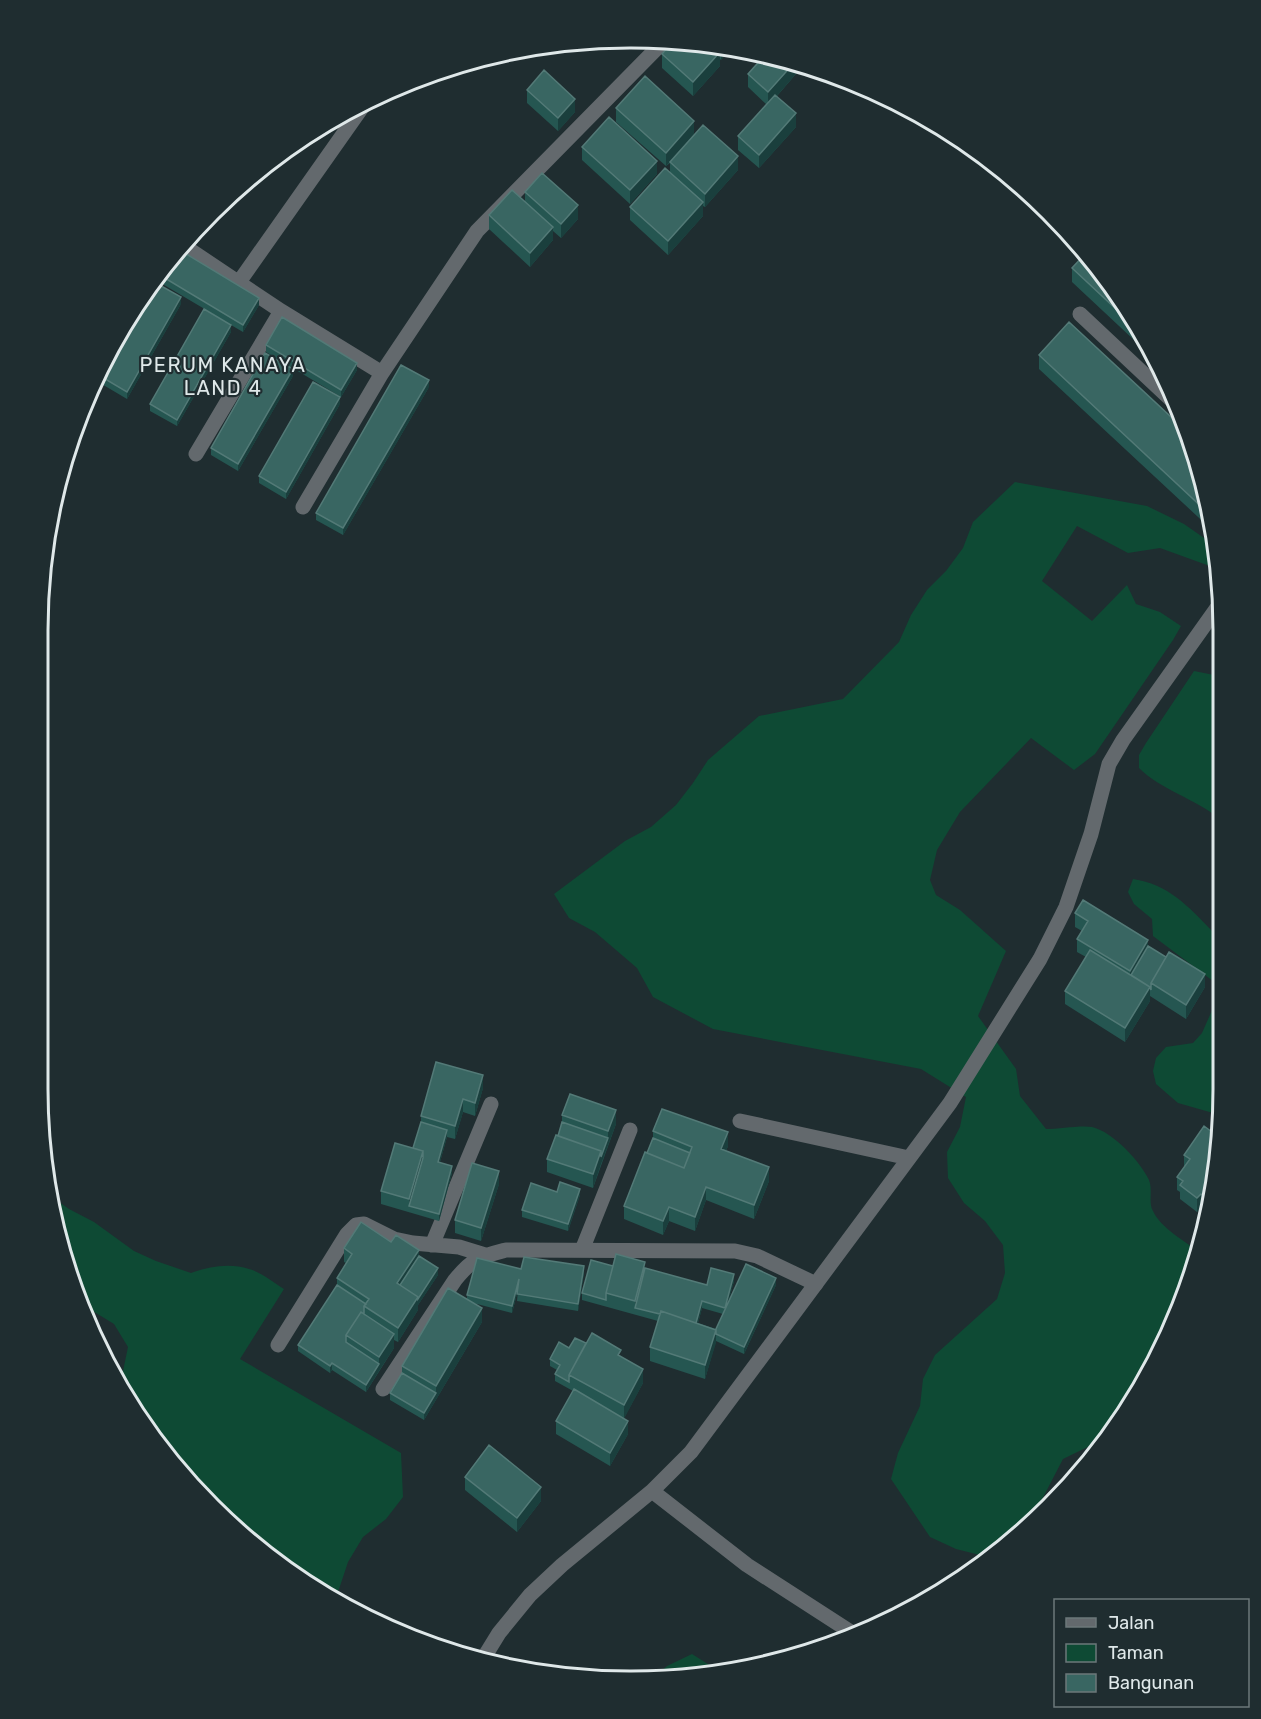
<svg xmlns="http://www.w3.org/2000/svg" width="1261" height="1719" viewBox="0 0 1261 1719" font-family="Rubik,sans-serif">
	<style>
		.green { fill: #0e4a34 }
		.lines { fill: none; stroke-linecap: round; stroke-linejoin: round }
		.minor { stroke: #63696d; stroke-width: 15 }
		.wall { fill: #255651; fill-rule: evenodd }
		.shaded-wall { fill: #1a3f3d }
		.building { fill: #396662; stroke: #537a77; stroke-width: 1.5 }
		.labels { text-anchor: middle; stroke-width: 4.5; stroke-linejoin: round; paint-order: stroke }
		.neighbourhood-label { font-size: 20px; letter-spacing: 1.5px; fill: #dfe8e9; stroke: #1f2d30 }
		.rim { fill: none; stroke: #dfe8e9; stroke-width: 3 }
	</style>
	<rect width="100%" height="100%" fill="#1f2d30"/>
	<path class="green" d="M1015,482L1147,506L1184,524L1217,547L1218,569L1160,548L1128,553L1077,526L1042,581L1092,621L1127,585L1136,604L1160,612L1181,626L1173,640L1095,754L1074,770L1031,738L960,812L937,850L930,880L936,895L960,910L1006,951L978,1016L1016,1069L1020,1096L1046,1129C1059,1129 1081,1125 1092,1127C1113,1132 1140,1161 1149,1180C1153,1190 1148,1203 1153,1211C1161,1228 1183,1240 1198,1251L1192,1279L1144,1385L1106,1438L1063,1459L1037,1509L1039,1515L992,1558L956,1549L930,1537L891,1479L898,1453L920,1406L923,1379L935,1355L997,1299L1005,1273L1003,1245L985,1221L964,1203L948,1178L947,1152L960,1127L966,1097L921,1069L713,1029L653,997L637,968L595,932L569,918L554,894L625,841L651,827L676,805L693,783L708,760L759,716L843,699L899,642L911,615L927,590L946,571L963,548L973,522Z
		M1194,671L1219,676L1220,819C1196,799 1161,790 1139,768V755L1146,743Z
		M1133,879C1168,884 1188,906 1212,931L1221,922V987L1153,936L1152,919L1134,904L1128,892Z
		M1221,990L1222,1122L1213,1113L1178,1103L1156,1084L1153,1071L1156,1058L1166,1047L1193,1043L1202,1033Z
		M52,1197L69,1209L94,1222L134,1251L156,1261L191,1273C209,1266 231,1263 249,1269C261,1272 273,1282 284,1289L240,1359L401,1453L403,1497L386,1519L363,1537L348,1562L338,1592L334,1597L240,1535L137,1418L116,1378L122,1376L128,1347L114,1324L78,1302L58,1242Z
		M692,1654L722,1673L708,1676L653,1678L667,1666Z"/>
	<g class="lines">
		<path class="minor" d="M181,244L281,311L382,373
			M239,282L368,99
			M1080,314L1179,407
			M196,454L281,311
			M303,507L382,373L477,231L664,41
			M740,1121L909,1158
			M432,1245L491,1104
			M582,1250L630,1130
			M278,1345L347,1234L356,1225L364,1224L394,1239L413,1243L459,1247L485,1255
			M383,1389L455,1280C473,1258 479,1257 506,1250L735,1251L757,1256L816,1284
			M652,1491L747,1565L857,1636
			M483,1659L499,1633L530,1595L562,1565L652,1491L691,1452L950,1103L1040,959L1066,907L1091,834L1109,764L1123,740L1219,605"/>
	</g>
	<path class="wall" d="M708,43L731,48L721,60L720,59V66L693,96L662,68V54Z
		M802,65V67L777,96L796,127L759,168L738,150V136L767,105L748,87V74Z
		M527,90L575,112L558,131L527,103Z
		M616,108L694,135L738,170L705,207L703,206V216L668,255L630,220V207L670,172V163L666,166L616,122Z
		M582,147L657,174L630,204L582,160Z
		M525,192L578,219L561,238L553,231V240L530,267L489,229V215L525,201Z
		M178,249L259,305L243,332L231,325V332L177,426L150,411V404L213,314L154,279Z
		M1072,268L1101,269L1150,355L1072,282Z
		M181,304L127,399L100,383V376Z
		M266,345L357,370L341,397L266,352Z
		M1039,355L1185,430L1212,530L1039,369Z
		M293,376L238,471L211,455V448Z
		M429,387L343,535L316,520V513Z
		M340,404L286,499L259,483V476Z
		M1075,913L1148,946L1205,987L1186,1019L1150,996V1001L1125,1042L1065,1004V991L1086,957L1077,952V939L1082,931L1075,927Z
		M483,1088L475,1116L463,1112L455,1139L447,1137L440,1162L452,1173L439,1221L381,1204V1191L413,1148L421,1122V1116Z
		M562,1115L616,1124L593,1188L547,1172V1159L558,1136L562,1122Z
		M653,1131L728,1146L726,1151L769,1181L754,1219L706,1200L695,1231L669,1221L663,1235L624,1219V1206L653,1138Z
		M1220,1138L1206,1211L1201,1207L1197,1212L1180,1199V1192L1177,1190V1177L1184,1167V1155Z
		M499,1184L481,1241L455,1233V1220Z
		M557,1192L580,1195L568,1231L522,1217V1210Z
		M391,1242L419,1256L438,1275L418,1305V1310L398,1342L394,1340V1348L366,1392L332,1370L330,1373L298,1351V1345L337,1285V1278L346,1263L344,1262V1248Z
		M613,1266L645,1268L707,1285L734,1281L728,1302L776,1285L744,1354L716,1341L705,1379L650,1361V1347L658,1321L582,1300V1293ZM702,1308L723,1314L716,1329L698,1323Z
		M521,1269L584,1273L578,1311L517,1301L518,1290L512,1313L473,1303L482,1322L424,1420L390,1400V1393L402,1373V1366L467,1300V1295Z
		M586,1343L621,1356L643,1383L624,1418L628,1434L610,1466L556,1434V1421L573,1391L555,1381V1374L557,1370L550,1366V1359L569,1348Z
		M465,1477L541,1501L517,1532L465,1490Z"/>
	<path class="shaded-wall" d="M721,46L731,48L721,60Z
		M720,52V66L693,96V82Z
		M794,63L802,65V67L768,106V92Z
		M575,99V112L558,131V118Z
		M796,113V127L759,168V155Z
		M694,121V135L666,166V153Z
		M738,156V170L705,207V194Z
		M657,161V174L630,204V190Z
		M703,202V216L668,255V241Z
		M578,205V219L561,238V224Z
		M553,227V240L530,267V253Z
		M181,297V304L127,399V392Z
		M259,298V305L243,332V325Z
		M231,325V332L177,426V420Z
		M357,363V370L341,397V390Z
		M293,369V376L238,471V464Z
		M429,380V387L343,535V528Z
		M340,397V404L286,499V492Z
		M1148,940V953L1130,977V971Z
		M1205,974V987L1186,1019V1005Z
		M1150,987V1001L1125,1042V1028Z
		M483,1075V1088L475,1116V1103Z
		M463,1099V1112L455,1139V1126Z
		M616,1110V1124L601,1164V1157L608,1138V1131Z
		M447,1130V1137L438,1169V1162Z
		M728,1132V1146L721,1162V1149Z
		M423,1151V1165L409,1206V1199Z
		M601,1151V1164L593,1188V1174Z
		M452,1166V1173L439,1221V1214Z
		M769,1167V1181L754,1219V1205Z
		M499,1171V1184L481,1241V1228Z
		M706,1187V1200L695,1231V1217Z
		M580,1189V1195L568,1231V1224Z
		M1201,1194V1207L1197,1212V1198Z
		M669,1207V1221L663,1235V1221Z
		M419,1250V1263L400,1292L397,1283Z
		M645,1262V1275L635,1308V1301Z
		M584,1266V1273L578,1311V1304Z
		M438,1268V1275L418,1305V1310L398,1342V1328Z
		M734,1274V1281L725,1315V1308Z
		M776,1278V1285L744,1354V1347Z
		M519,1279V1286L512,1313V1306Z
		M702,1301V1308L696,1331V1324Z
		M482,1308V1322L424,1420V1413L436,1393V1386Z
		M716,1330V1343L705,1379V1365Z
		M394,1334V1348L379,1371V1357Z
		M332,1363V1370L330,1373V1366Z
		M379,1364V1371L366,1392V1385Z
		M643,1369V1383L624,1419V1405Z
		M628,1421V1434L610,1466V1453Z
		M541,1487V1501L517,1532V1518Z"/>
	<path class="building" d="M673,41L710,43L720,52L693,82L662,54Z
		M764,56L794,63L768,92L748,74Z
		M544,70L575,99L558,118L527,90Z
		M645,76L694,121L666,153L616,108Z
		M775,95L796,113L759,155L738,136Z
		M609,117L657,161L630,190L582,147Z
		M703,125L738,156L705,194L670,162Z
		M665,168L703,202L668,241L630,207Z
		M542,173L578,205L561,224L525,192Z
		M512,190L553,227L530,253L489,215Z
		M178,249L259,298L243,325L158,274Z
		M1086,253L1101,269L1133,325L1072,268Z
		M154,282L181,297L127,392L100,376Z
		M204,309L231,325L177,420L150,404Z
		M282,317L357,363L341,390L266,345Z
		M1069,322L1185,430L1207,512L1039,355Z
		M265,353L293,369L238,464L211,448Z
		M401,365L429,380L343,528L316,513Z
		M313,382L340,397L286,492L259,476Z
		M1083,900L1148,940L1130,971L1077,939L1088,921L1075,913Z
		M1148,946L1166,957L1151,983V990L1150,987L1131,975Z
		M1090,950L1150,987L1125,1028L1065,991Z
		M1169,952L1205,974L1186,1005L1151,983Z
		M436,1062L483,1075L475,1103L463,1099L455,1126L421,1116Z
		M570,1094L616,1110L608,1131L562,1115Z
		M662,1109L728,1132L721,1149L769,1167L754,1205L706,1187L695,1217L669,1207L663,1221L624,1206L645,1152L684,1168L692,1147L653,1131Z
		M421,1122L447,1130L438,1162L452,1166L439,1214L409,1206L423,1158V1151L413,1148Z
		M562,1122L608,1138L601,1157V1151L558,1136Z
		M1204,1126L1220,1138L1208,1199L1201,1194L1197,1198L1180,1185L1183,1181L1177,1177L1190,1159L1184,1155Z
		M556,1135L601,1151L593,1174L547,1159Z
		M653,1138L690,1153L684,1168L647,1153Z
		M395,1143L423,1151L409,1199L381,1191Z
		M472,1163L499,1171L481,1228L455,1220Z
		M560,1182L580,1189L568,1224L522,1210L531,1183L557,1192Z
		M361,1222L391,1242L396,1235L419,1250L397,1283L418,1297L398,1328L364,1306L369,1299L337,1278L352,1254L344,1248Z
		M616,1254L645,1262L635,1301L606,1293Z
		M419,1256L438,1268L418,1299V1297L400,1285Z
		M524,1257L584,1266L578,1304L517,1294L519,1279L512,1306L467,1295L477,1258L521,1269Z
		M591,1260L613,1266L606,1293V1300L582,1293Z
		M746,1264L776,1278L744,1347L716,1334V1329Z
		M645,1268L707,1285L711,1268L734,1274L725,1308L702,1301L696,1323L661,1311L660,1314L635,1308Z
		M337,1285L366,1304L364,1306V1314L361,1312L346,1335V1342L379,1364L366,1385L332,1363L330,1366L298,1345Z
		M448,1288L482,1308L436,1386L402,1366Z
		M661,1311L716,1330L705,1365L650,1347Z
		M361,1312L394,1334L379,1357L346,1335Z
		M592,1333L621,1350L618,1355L643,1369L624,1405L569,1375Z
		M575,1338L586,1343L569,1375V1382L555,1374L560,1365L550,1359L559,1342L569,1348Z
		M402,1373L436,1393L424,1413L390,1393Z
		M574,1389L628,1421L610,1453L556,1421Z
		M489,1445L541,1487L517,1518L465,1477Z"/>
	<g class="labels">
		<g class="neighbourhood-label">
			<text x="223" y="372">PERUM KANAYA<tspan x="223" dy="23">LAND 4</tspan></text>
		</g>
	</g>
	<path d="M0 0H1261V1719H0ZM630 48H631A582 582 0 0 1 1213 630V1089A582 582 0 0 1 631 1671H630A582 582 0 0 1 48 1089V630A582 582 0 0 1 630 48Z" fill="#1f2d30" fill-rule="evenodd"/>
	<path class="rim" d="M630 48H631A582 582 0 0 1 1213 630V1089A582 582 0 0 1 631 1671H630A582 582 0 0 1 48 1089V630A582 582 0 0 1 630 48Z"/>
	<rect x="1054" y="1599" width="195" height="108" fill="#1f2d30" stroke="#6c787a" stroke-width="1.5"/>
	<rect x="1066" y="1618" width="30" height="9" fill="#63696d" stroke="#6c787a" stroke-width="1.5"/>
	<text x="1108" y="1629" font-size="18" fill="#dfe8e9">Jalan</text>
	<rect x="1066" y="1644" width="30" height="18" fill="#0e4a34" stroke="#6c787a" stroke-width="1.5"/>
	<text x="1108" y="1659" font-size="18" fill="#dfe8e9">Taman</text>
	<rect x="1066" y="1674" width="30" height="18" fill="#396662" stroke="#6c787a" stroke-width="1.5"/>
	<text x="1108" y="1689" font-size="18" fill="#dfe8e9">Bangunan</text>
</svg>
